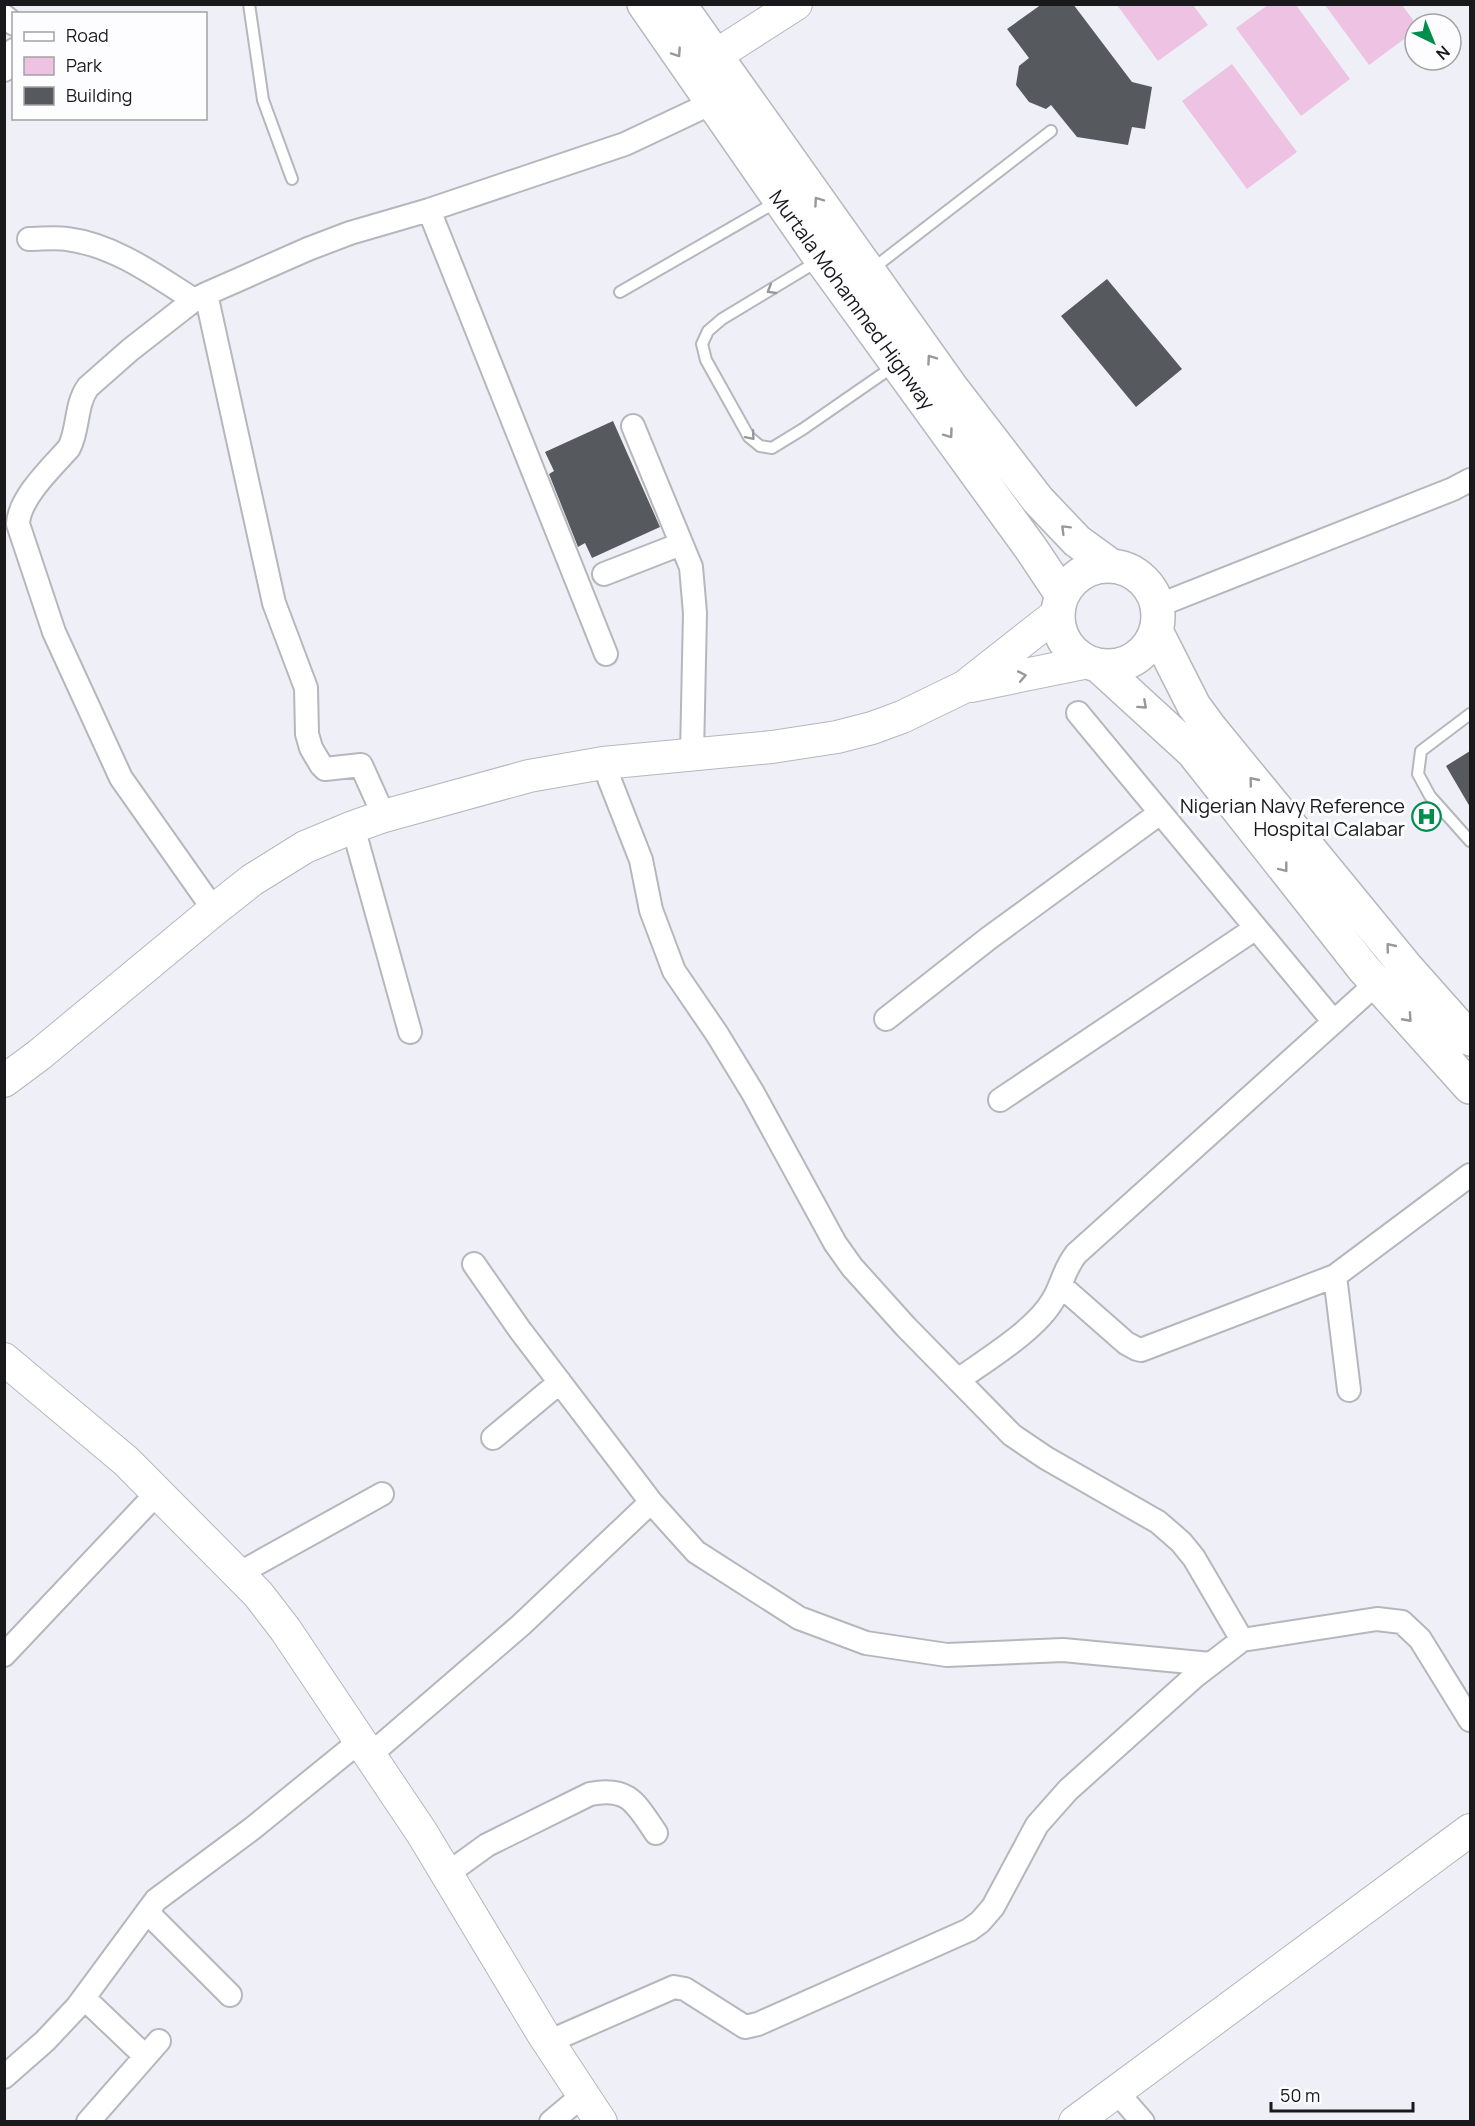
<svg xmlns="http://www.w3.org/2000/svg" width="1475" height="2126" viewBox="0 0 1475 2126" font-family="Manrope,sans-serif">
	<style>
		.green { fill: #eec2e2 }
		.building { fill: #565a5f }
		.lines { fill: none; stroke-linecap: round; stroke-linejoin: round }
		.lane-casing { stroke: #b6b6bd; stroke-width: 14 }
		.street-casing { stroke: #b6b6bd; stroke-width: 26 }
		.secondary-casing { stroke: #b6b6bd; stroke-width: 34 }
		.highway-casing { stroke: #b6b6bd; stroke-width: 36 }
		.lane { stroke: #fff; stroke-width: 10 }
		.street { stroke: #fff; stroke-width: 22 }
		.secondary { stroke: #fff; stroke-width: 32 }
		.highway { stroke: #fff; stroke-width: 33 }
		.oneway { stroke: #989899 }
		.labels { text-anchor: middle; stroke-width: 6; stroke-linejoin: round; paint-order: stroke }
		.street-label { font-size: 20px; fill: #19191c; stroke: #fdfdff }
		.poi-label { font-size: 20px; fill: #19191c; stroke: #fdfdff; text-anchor: end }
	</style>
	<rect width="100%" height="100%" fill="#efeff7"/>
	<path class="green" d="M1117,5H1193L1208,25L1158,61Z
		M1268,5H1296L1350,79L1301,116L1236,28Z
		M1325,5H1402L1416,24L1415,31L1369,65Z
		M1232,64L1297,152L1247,189L1182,101Z"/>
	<path class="building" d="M1042,4H1073L1132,82L1152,87L1145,129L1132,127L1128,145L1077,137L1051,105L1046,109L1029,102L1016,85L1019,66L1029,58L1007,29Z
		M1107,279L1182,369L1136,407L1061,316Z
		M613,421L660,527L592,558L585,543L578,547L549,474L554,471L545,452Z
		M1470,751V807L1446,766Z"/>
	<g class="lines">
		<defs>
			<path id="lane" d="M249,4L263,100L292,179
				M818,261L722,319L708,331L702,344L706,360L749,437L760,446L772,448L803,429L894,366
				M871,270L1051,131
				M620,292L778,201
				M1470,714L1421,751L1418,774L1430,796L1470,841"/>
			<path id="street" d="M4,16L14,24
				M4,70L14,50
				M429,210L606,654
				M29,239C41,239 55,237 67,239C114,245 155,275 194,300
				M206,294L274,603L306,688L307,734L311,748L321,765L325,769L361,765L384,816
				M633,426L691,567L695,613L692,754
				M604,574L681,544
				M1157,606L1453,489L1470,480
				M1078,713L1334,1022
				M603,763L641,860L651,910L674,971L717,1034L753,1093L835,1243L852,1267L906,1327L1012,1435L1046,1458L1158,1522L1181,1542L1194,1558L1242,1640
				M353,827L410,1032
				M214,910L121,778L54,632L18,524C19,498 52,467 69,448C79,429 75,405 88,387L130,350L194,300L206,294L308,249L350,233L429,210L625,144L712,103
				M886,1019L989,938L1160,813
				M1000,1100L1256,928
				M474,1264L520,1330L651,1502L696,1552L799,1618L866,1643L947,1655L1063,1650L1211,1664
				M1335,1276L1349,1390
				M1060,1285L1126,1343L1137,1349L1141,1350L1335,1276L1470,1175
				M958,1380C986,1360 1036,1330 1053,1300C1063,1283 1063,1271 1076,1254L1377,983
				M493,1438L560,1382
				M238,1574L382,1494
				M4,1655L158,1492
				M370,1755L521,1625L651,1502
				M447,1874L487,1845L590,1794C629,1786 636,1804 656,1833
				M147,1912L230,1995
				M84,1998L145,2056
				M548,2042L674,1987L685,1989L745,2027L758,2024L969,1930L980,1922L993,1907L1037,1825L1068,1790L1194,1677L1242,1640L1377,1619L1402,1622L1420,1639L1470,1720
				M4,2077L45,2041L77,2007L156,1900L253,1828L360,1741
				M1116,2091L1143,2122
				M88,2122L159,2041
				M551,2122L583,2095"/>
			<path id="secondary" d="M715,56L796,4
				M971,686L1088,662
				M4,1081L39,1055L214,910L252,880L305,847L353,827L384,816L529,776L603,763L772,747L837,737L872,728L902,717L964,687L1057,614
				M4,1359L126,1461L258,1594L285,1629L422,1833L543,2034L601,2122
				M1075,2122L1470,1830"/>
			<path id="highway" d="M644,4L821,259L1032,550L1062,595
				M679,4L951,387L1038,500L1077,541L1110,565
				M1058 616a50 50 0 1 1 100 0a50 50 0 1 1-100 0Z
				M1156,631L1194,706L1211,729L1406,967L1470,1039
				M1099,666L1193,752L1364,969L1470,1087"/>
		</defs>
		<use href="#lane" class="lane-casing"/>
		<use href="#street" class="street-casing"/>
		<use href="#secondary" class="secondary-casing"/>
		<use href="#highway" class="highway-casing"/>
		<use href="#lane" class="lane"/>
		<use href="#street" class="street"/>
		<use href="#secondary" class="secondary"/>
		<use href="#highway" class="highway"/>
	</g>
	<defs><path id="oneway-chevron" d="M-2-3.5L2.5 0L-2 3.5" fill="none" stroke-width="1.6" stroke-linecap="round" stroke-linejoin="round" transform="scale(1.5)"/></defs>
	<g class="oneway">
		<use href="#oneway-chevron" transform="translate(677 53) rotate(56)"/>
		<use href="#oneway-chevron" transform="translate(818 201) rotate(-125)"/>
		<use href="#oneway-chevron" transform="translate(771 290) rotate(149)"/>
		<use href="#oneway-chevron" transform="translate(931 359) rotate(-125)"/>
		<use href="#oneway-chevron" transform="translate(949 434) rotate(54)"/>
		<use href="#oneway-chevron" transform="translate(751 436) rotate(49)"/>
		<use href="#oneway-chevron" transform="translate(1065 529) rotate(-135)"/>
		<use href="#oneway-chevron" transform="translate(1022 676) rotate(-11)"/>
		<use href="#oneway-chevron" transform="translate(1143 705) rotate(42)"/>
		<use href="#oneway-chevron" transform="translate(1253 781) rotate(-129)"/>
		<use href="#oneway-chevron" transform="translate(1284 868) rotate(52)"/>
		<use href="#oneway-chevron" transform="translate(1390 947) rotate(-129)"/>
		<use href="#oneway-chevron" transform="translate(1408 1018) rotate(48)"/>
	</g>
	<defs>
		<symbol id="hospital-ring" viewBox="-11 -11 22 22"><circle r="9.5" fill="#fdfdff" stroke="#018e4d" stroke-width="1.5"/><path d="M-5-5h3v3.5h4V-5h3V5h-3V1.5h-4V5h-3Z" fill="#018e4d"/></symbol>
	</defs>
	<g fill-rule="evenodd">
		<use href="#hospital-ring" x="1410" y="800" width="33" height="33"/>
	</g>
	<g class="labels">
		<g class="street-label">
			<text transform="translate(852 300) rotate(54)" y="7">Murtala Mohammed Highway</text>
		</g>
		<g class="poi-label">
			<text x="1405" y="813">Nigerian Navy Reference<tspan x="1405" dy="23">Hospital Calabar</tspan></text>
		</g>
	</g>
	<rect width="1475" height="2126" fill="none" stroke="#19191c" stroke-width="12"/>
	<rect x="12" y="12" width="195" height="108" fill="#fdfdff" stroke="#a2a2a4" stroke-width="1.5"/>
	<rect x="24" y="32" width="30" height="9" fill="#ffffff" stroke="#a2a2a4" stroke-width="1.5"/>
	<text x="66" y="42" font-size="18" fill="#19191c">Road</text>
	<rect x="24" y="57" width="30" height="18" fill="#eec2e2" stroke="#a2a2a4" stroke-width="1.5"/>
	<text x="66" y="72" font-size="18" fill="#19191c">Park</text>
	<rect x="24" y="87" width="30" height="18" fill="#565a5f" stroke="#a2a2a4" stroke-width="1.5"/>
	<text x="66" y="102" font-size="18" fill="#19191c">Building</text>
	<g transform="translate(1433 42) rotate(137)"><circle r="28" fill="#fdfdff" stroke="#a2a2a4" stroke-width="1.5"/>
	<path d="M0-4.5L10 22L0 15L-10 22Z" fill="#018e4d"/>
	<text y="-9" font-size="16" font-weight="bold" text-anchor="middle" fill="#19191c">N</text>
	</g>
	<path d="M1271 2102v9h142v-9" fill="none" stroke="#19191c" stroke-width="3"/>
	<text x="1280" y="2102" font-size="18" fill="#19191c" stroke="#fdfdff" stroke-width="4.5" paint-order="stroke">50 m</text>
</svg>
